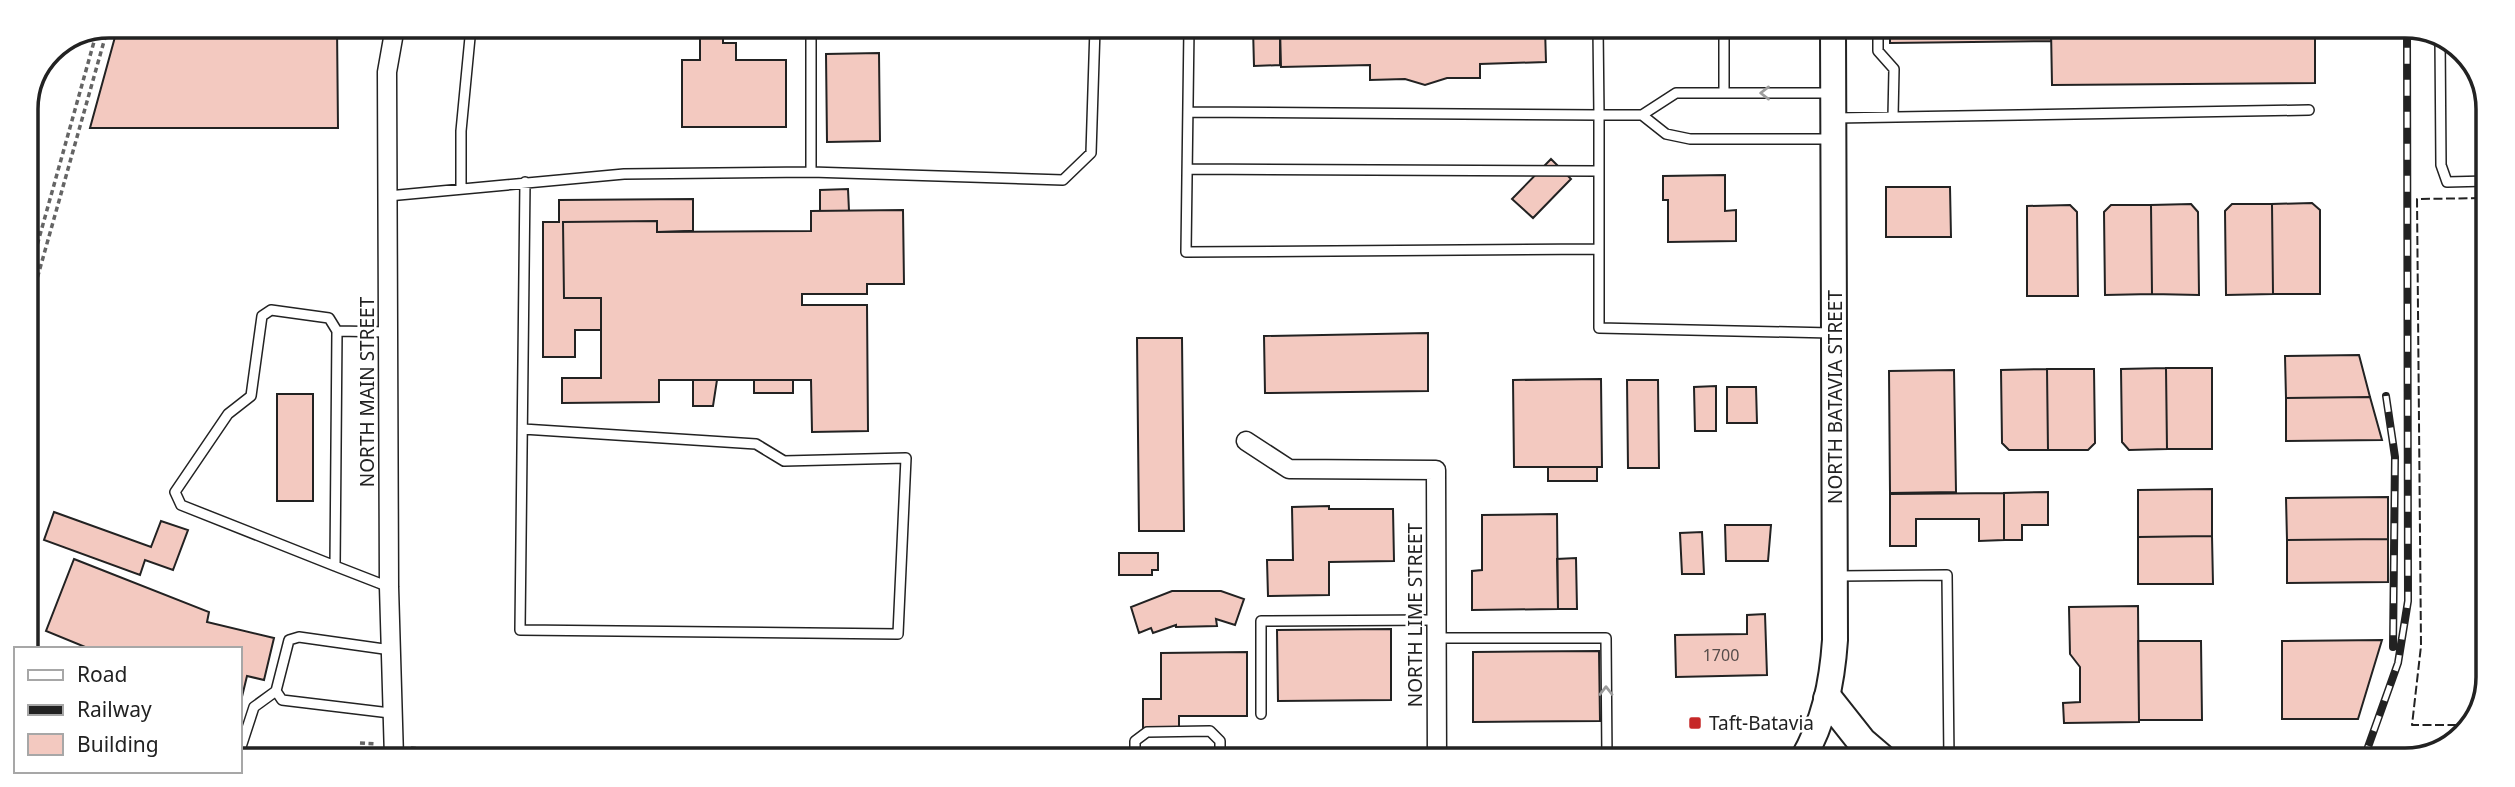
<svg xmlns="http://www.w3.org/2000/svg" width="2515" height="787" viewBox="0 0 2515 787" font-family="'Noto Sans',sans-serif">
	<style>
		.building { fill: #f3c9c0; stroke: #222; stroke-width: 2 }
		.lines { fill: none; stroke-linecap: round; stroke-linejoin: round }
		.service-casing { stroke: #222; stroke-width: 12 }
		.minor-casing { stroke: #222; stroke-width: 21 }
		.secondary-casing { stroke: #222; stroke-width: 28 }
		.primary-casing { stroke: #222; stroke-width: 32 }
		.path { stroke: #646464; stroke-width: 3.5; stroke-dasharray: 5 3.5; stroke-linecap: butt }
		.service { stroke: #fff; stroke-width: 9 }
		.minor { stroke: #fff; stroke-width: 18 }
		.secondary { stroke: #fff; stroke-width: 24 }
		.primary { stroke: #fff; stroke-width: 28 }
		.rail-casing { stroke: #222; stroke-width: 8 }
		.rail { stroke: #fff; stroke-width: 5; stroke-dasharray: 16; stroke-linecap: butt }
		.fence { stroke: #222; stroke-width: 2; stroke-dasharray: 9 3.5; stroke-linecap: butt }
		.oneway { stroke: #9c9c9c }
		.poi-dot { fill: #c62828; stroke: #fff; stroke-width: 2.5 }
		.labels { text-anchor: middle; stroke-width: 5; stroke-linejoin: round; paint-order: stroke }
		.number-label { font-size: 16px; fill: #564c4a }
		.street-label { font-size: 19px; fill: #222; stroke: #fff }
		.poi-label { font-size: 19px; fill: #222; stroke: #fff; text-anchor: start }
		.rim { fill: none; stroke: #222; stroke-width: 3.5 }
	</style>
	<rect width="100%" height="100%" fill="#fff"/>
	<path class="building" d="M118,26L337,27L338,128H90Z
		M1253,28H1280V65L1254,66Z
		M1280,28H1545L1546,62L1480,64V78H1447L1425,85L1405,79L1370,80V65L1281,67Z
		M1890,29H2051V41L1890,43Z
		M2051,29H2315V83L2052,85Z
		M700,30H723V43H736V60H786V127H682V60H700Z
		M879,53L880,141L827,142L826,54Z
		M2484,94L2489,104L2488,168H2485Z
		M1551,159L1571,179L1533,218L1512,199Z
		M1725,175V211L1736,210V241L1668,242V200H1663V176Z
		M1886,187H1950L1951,237H1886Z
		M848,189L849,211H820V190Z
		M693,199V231L657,232V221L563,222L564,298H601V330H575V357H543V222H559V200Z
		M2312,203L2320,210V294H2273L2272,204Z
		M2191,204L2198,212L2199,295L2152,294L2151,205Z
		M2232,204H2272L2273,294L2226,295L2225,211Z
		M2070,205L2077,212L2078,296H2027V206Z
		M2111,205H2151L2152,294L2105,295L2104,212Z
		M903,210L904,284H867V294H802V305H867L868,431L812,432L811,380H659V402L562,403V378H601V298H564L563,222L657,221V232L811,231V211Z
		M1428,333V391L1265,393L1264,336Z
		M1137,338H1182L1184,531H1139Z
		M2359,355L2370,397L2286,398L2285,356Z
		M2166,368H2212V449H2167Z
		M2166,368L2167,449L2129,450L2122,442L2121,369Z
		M2047,369L2048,450H2009L2002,443L2001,370Z
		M2047,369H2094L2095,443L2088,450H2048Z
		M1954,370L1956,492L1890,493L1889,371Z
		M1601,379L1602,467H1514L1513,380Z
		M693,380H717L713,406H693Z
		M754,380H793V393H754Z
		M1627,380H1658L1659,468H1628Z
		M1716,386V431H1695L1694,387Z
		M1727,387H1756L1757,423H1727Z
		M277,394H313V501H277Z
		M2370,397L2382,440L2286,441V398Z
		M26,433L37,436L26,475Z
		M1548,467H1597V481H1548Z
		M2212,489V536L2138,537V490Z
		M2048,492V525H2022V540H2004V493Z
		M2004,493V540L1979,541V519H1916V546H1890V494Z
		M2388,497V539L2287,540L2286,498Z
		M1329,506V509H1393L1394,561L1329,562V595L1268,596L1267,560H1293L1292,507Z
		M54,512L151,547L161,521L188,530L173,570L145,560L140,575L44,540Z
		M1557,514L1558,609L1472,610V571L1482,570V515Z
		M1725,525H1771L1768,561H1726Z
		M1702,532L1704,574H1682L1680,533Z
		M2212,536L2213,584H2138V537Z
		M2388,539V582L2287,583V540Z
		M1119,553H1158V570H1152V575H1119Z
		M1576,558L1577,609H1558L1557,559Z
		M74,559L209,612L207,622L274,638L264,680L247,676L240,705V649H90L46,631Z
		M1172,591H1221L1244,599L1235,625L1216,619L1217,626L1176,627V625L1153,633L1151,628L1139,633L1131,607Z
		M2138,606L2139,722L2064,723L2063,703L2080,702V667L2070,654L2069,607Z
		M1765,614L1767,675L1676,677L1675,635L1747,634V615Z
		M1391,629V700L1278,701L1277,630Z
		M2382,640L2358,719H2282V641Z
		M2138,641H2201L2202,720H2139Z
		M1599,651L1600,721L1473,722V652Z
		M1247,652V716H1179V728H1143V699H1161V653Z"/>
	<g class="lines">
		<defs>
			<path id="service" d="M811,27V172
				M1189,28L1186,252L1599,249
				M1689,28H1749
				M1878,28V51L1894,69L1893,117
				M1724,31V93
				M2440,37L2441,165L2447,182L2488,181
				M1188,112L1599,115L1598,28
				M1642,115H1599V328L1831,333
				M1835,118L2309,110
				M1830,139H1690L1666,134L1642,115L1676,93H1832
				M1187,169L1598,171
				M461,188V131L471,27
				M388,196L624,174L811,172L1063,180L1091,153L1095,28
				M337,331L388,332
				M523,429L756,444L784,461L906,458L898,634L520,630L525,182
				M335,566L337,331L329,318L271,310L262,316L251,396L228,414L175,492L181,505L335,566L389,587
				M1838,576L1947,575L1949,760
				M1436,638H1606L1607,760
				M390,713L282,700L276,691L289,640L299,637L391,650
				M1261,714V621L1435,620
				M240,750L254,707L276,691
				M1135,759V741L1147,732L1210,731L1220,741V759"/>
			<path id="minor" d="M1246,441L1289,469L1436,470L1437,760
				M394,758L389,587L387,72L395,27"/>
			<path id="secondary" d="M1802,760C1824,722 1832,684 1835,640L1833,28"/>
			<path id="primary" d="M1828,699L1862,742L1883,760"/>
		</defs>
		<use href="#service" class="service-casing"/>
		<use href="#minor" class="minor-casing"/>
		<use href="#secondary" class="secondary-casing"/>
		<use href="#primary" class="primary-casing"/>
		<path class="path" d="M26,285L97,31
			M26,318L108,27
			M360,743L376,744
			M411,748L424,749L431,758"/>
		<use href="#service" class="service"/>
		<use href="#minor" class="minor"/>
		<use href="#secondary" class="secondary"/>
		<use href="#primary" class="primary"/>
		<defs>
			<path id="rail" d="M2386,396L2395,457L2393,647
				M2363,761L2398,663L2408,601L2407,29"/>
		</defs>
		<use href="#rail" class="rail-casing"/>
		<use href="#rail" class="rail"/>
		<path class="fence" d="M2469,725H2412L2421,646L2417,199L2488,198"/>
	</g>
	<defs><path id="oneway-chevron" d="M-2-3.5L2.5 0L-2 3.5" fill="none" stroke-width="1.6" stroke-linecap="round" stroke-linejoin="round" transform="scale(1.75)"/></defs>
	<g class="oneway">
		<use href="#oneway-chevron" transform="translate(1765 93) rotate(180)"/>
		<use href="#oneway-chevron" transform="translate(1606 691) rotate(-90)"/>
	</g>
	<rect class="poi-dot" x="1688" y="716" width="14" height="14" rx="3.5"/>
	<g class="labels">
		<g class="number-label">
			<text x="1721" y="661">1700</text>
		</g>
		<g class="street-label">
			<text transform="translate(367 392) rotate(-90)" y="7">NORTH MAIN STREET</text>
			<text transform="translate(1835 397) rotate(-90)" y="7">NORTH BATAVIA STREET</text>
			<text transform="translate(1415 615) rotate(-90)" y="7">NORTH LIME STREET</text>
		</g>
		<g class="poi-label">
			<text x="1709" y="730">Taft-Batavia</text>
		</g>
	</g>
	<path d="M0 0H2515V787H0ZM109 38H2405A71 71 0 0 1 2476 109V677A71 71 0 0 1 2405 748H109A71 71 0 0 1 38 677V109A71 71 0 0 1 109 38Z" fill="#fff" fill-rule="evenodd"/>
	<path class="rim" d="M109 38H2405A71 71 0 0 1 2476 109V677A71 71 0 0 1 2405 748H109A71 71 0 0 1 38 677V109A71 71 0 0 1 109 38Z"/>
	<rect x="14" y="647" width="228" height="126" fill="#ffffff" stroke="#a7a7a7" stroke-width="2"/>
	<rect x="28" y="670" width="35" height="10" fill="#ffffff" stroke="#a7a7a7" stroke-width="2"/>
	<text x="77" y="682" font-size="21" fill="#222222">Road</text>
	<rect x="28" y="705" width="35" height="10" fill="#222222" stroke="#a7a7a7" stroke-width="2"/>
	<text x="77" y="717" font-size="21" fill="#222222">Railway</text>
	<rect x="28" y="734" width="35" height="21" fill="#f3c9c0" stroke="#a7a7a7" stroke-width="2"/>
	<text x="77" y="752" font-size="21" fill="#222222">Building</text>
</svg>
